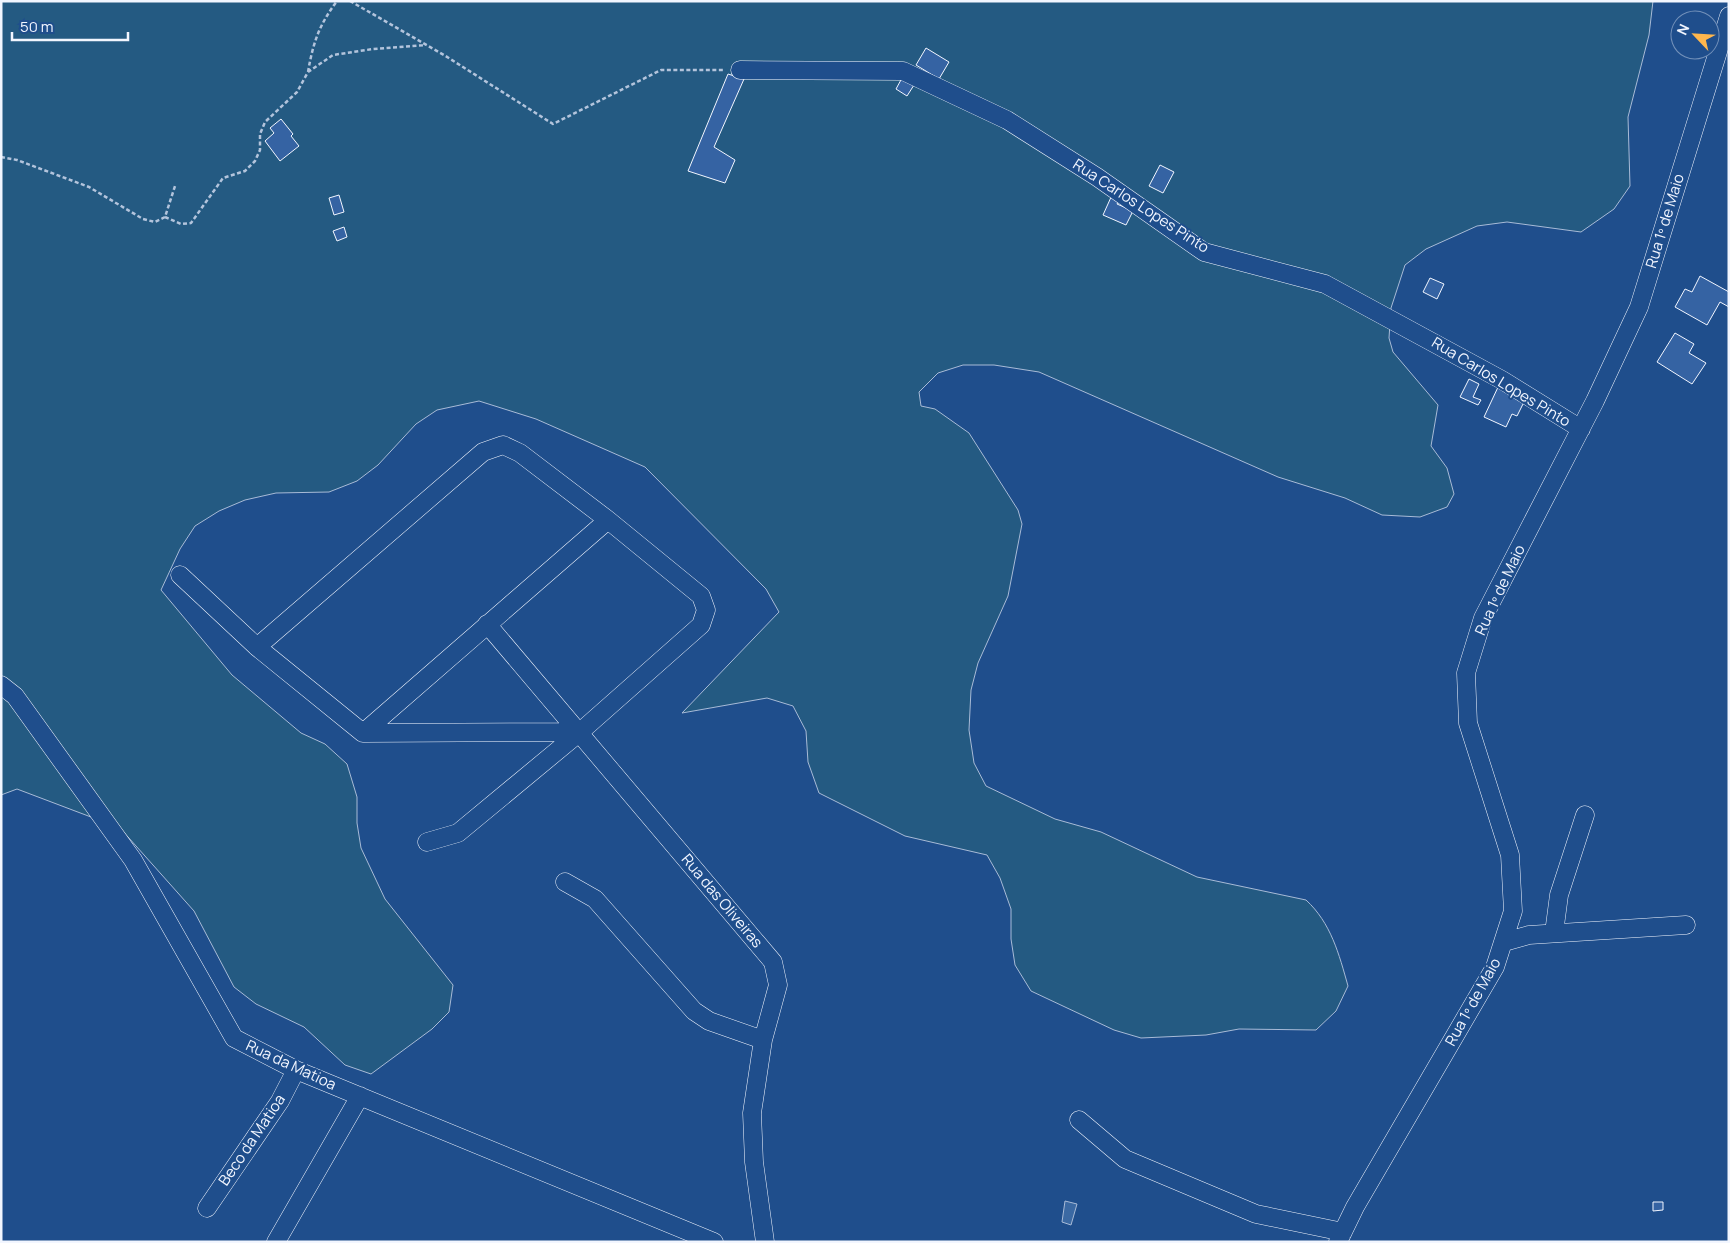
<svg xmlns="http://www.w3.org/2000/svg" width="1730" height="1243" viewBox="0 0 1730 1243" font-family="Manrope,sans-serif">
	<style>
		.green { fill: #245a82; stroke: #a8bbd7 }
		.water { fill: #3b69a3; stroke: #a8bbd7 }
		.building { fill: #3563a3; stroke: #f2f6ff }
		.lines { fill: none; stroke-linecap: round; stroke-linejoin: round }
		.minor-casing { stroke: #f2f6ff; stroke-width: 19 }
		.path { stroke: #b3c4dc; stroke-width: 2.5; stroke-dasharray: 4 2.5; stroke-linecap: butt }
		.minor { stroke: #1f4e8c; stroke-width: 18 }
		.labels { text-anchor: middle; stroke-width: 4; stroke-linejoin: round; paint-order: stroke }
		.street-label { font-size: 15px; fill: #f2f6ff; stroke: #1f4e8c }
	</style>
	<rect width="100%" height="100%" fill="#1f4e8c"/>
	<path class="green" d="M1,1H1653L1649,35L1628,117L1630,186L1614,209L1581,232L1507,222L1477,226L1426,249L1405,265L1391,308L1389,338L1393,352L1438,405L1431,446L1447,468L1454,494L1447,507L1420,517L1382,515L1345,498L1278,477L1039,372L994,365H963L938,373L919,392L921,406L935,409L969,433L1018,510L1022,524L1008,596L978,663L971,690L969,730L974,763L986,786L1055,819L1101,832L1197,877L1306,900C1331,923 1339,954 1348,986L1336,1011L1316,1030L1239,1029L1206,1035L1141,1038L1114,1030L1031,991L1015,965L1011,939V909L1000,878L987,855L905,836L819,793L808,762L806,731L793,706L767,698L682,713L779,612L766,589L645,467L536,419L479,401L437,410L416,424L378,465L357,481L329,492L276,493L245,500L219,511L195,526L180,549L161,590L232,675L301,733L325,744L347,764L357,797V823L361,848L385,899L453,985L449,1012L432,1029L371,1074L345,1065L304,1027L256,1004L234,987L194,911L120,828L17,789L1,795Z"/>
	<path class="water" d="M1065,1201L1077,1204L1071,1225L1062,1222Z"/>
	<path class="building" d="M926,48L949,62L939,79L916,65Z
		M728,74L744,79L714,147L735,160L725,183L688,171Z
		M902,78L914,85L907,96L896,89Z
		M281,119L293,134L291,136L299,146L280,161L265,141L274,133L270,128Z
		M1160,165L1174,172L1163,193L1149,186Z
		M339,195L344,212L334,215L329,198Z
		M1112,195L1120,198L1117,204L1133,211L1126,225L1103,215Z
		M344,227L347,237L337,241L333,231Z
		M1700,276L1729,292V307L1720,302L1707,325L1675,307L1685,289L1692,292Z
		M1430,278L1444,284L1437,299L1423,292Z
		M1675,333L1694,344L1689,353L1706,363L1692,384L1657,362Z
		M1469,379L1479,384L1473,397L1481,400L1478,405L1460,397Z
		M1499,385L1526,398L1517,416L1512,414L1506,427L1484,417Z
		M1653,1202H1663V1210L1653,1211Z"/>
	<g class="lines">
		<defs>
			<path id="minor" d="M740,70L903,71L1007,120L1097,177L1204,252L1325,284L1502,380L1581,429
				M180,575L257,647
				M487,624L773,962L778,985L763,1040L752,1113L754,1162L765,1242
				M1,685L15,696L133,860L234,1038L296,1070L714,1242
				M363,733L580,732
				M427,842L458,833L580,732L701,625L706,610L701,596L608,520L520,453L503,445L483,452L257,647L363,733L608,520
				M565,882L595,899L694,1011L709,1021L763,1040
				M1554,933L1559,895L1585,815
				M1504,942L1529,935L1686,925
				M1079,1120L1125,1159L1256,1214L1343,1232
				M207,1208L280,1101L296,1070
				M276,1242L360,1096
				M1338,1242L1355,1207L1495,967L1513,911L1510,855L1468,723L1466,673L1483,618L1595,401L1639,307L1729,16"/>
		</defs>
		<use href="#minor" class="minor-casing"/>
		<path class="path" d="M350,1L444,55L553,124L661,70H724
			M308,72C313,43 319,25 337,1
			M1,157L17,160L89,187L143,219L155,222L165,217L175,186
			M165,217L181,224L191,223L223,178L245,171L255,161L260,150V134L265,122L297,92L308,72L333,55L373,49L425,45"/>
		<use href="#minor" class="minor"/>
	</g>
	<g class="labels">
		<g class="street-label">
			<text transform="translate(1141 206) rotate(33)" y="5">Rua Carlos Lopes Pinto</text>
			<text transform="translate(1665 221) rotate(-73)" y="5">Rua 1º de Maio</text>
			<text transform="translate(1501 382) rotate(31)" y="5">Rua Carlos Lopes Pinto</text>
			<text transform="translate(1500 590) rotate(-65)" y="5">Rua 1º de Maio</text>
			<text transform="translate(722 901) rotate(50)" y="5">Rua das Oliveiras</text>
			<text transform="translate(1473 1002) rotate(-61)" y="5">Rua 1º de Maio</text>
			<text transform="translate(291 1065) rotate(25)" y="5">Rua da Matioa</text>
			<text transform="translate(252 1140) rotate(-56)" y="5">Beco da Matioa</text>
		</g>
	</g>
	<rect width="1730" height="1243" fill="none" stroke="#f2f6ff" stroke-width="5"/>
	<g transform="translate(1695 35) rotate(295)"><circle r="24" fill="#1f4e8c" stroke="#7391ba"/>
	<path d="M0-4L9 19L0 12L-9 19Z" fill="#ffb74d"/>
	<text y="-8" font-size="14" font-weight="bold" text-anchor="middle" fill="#f2f6ff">N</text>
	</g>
	<path d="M12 32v8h116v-8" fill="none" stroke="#f2f6ff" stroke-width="2.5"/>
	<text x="20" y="32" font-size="15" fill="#f2f6ff" stroke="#1f4e8c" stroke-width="4" paint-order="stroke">50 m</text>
</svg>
